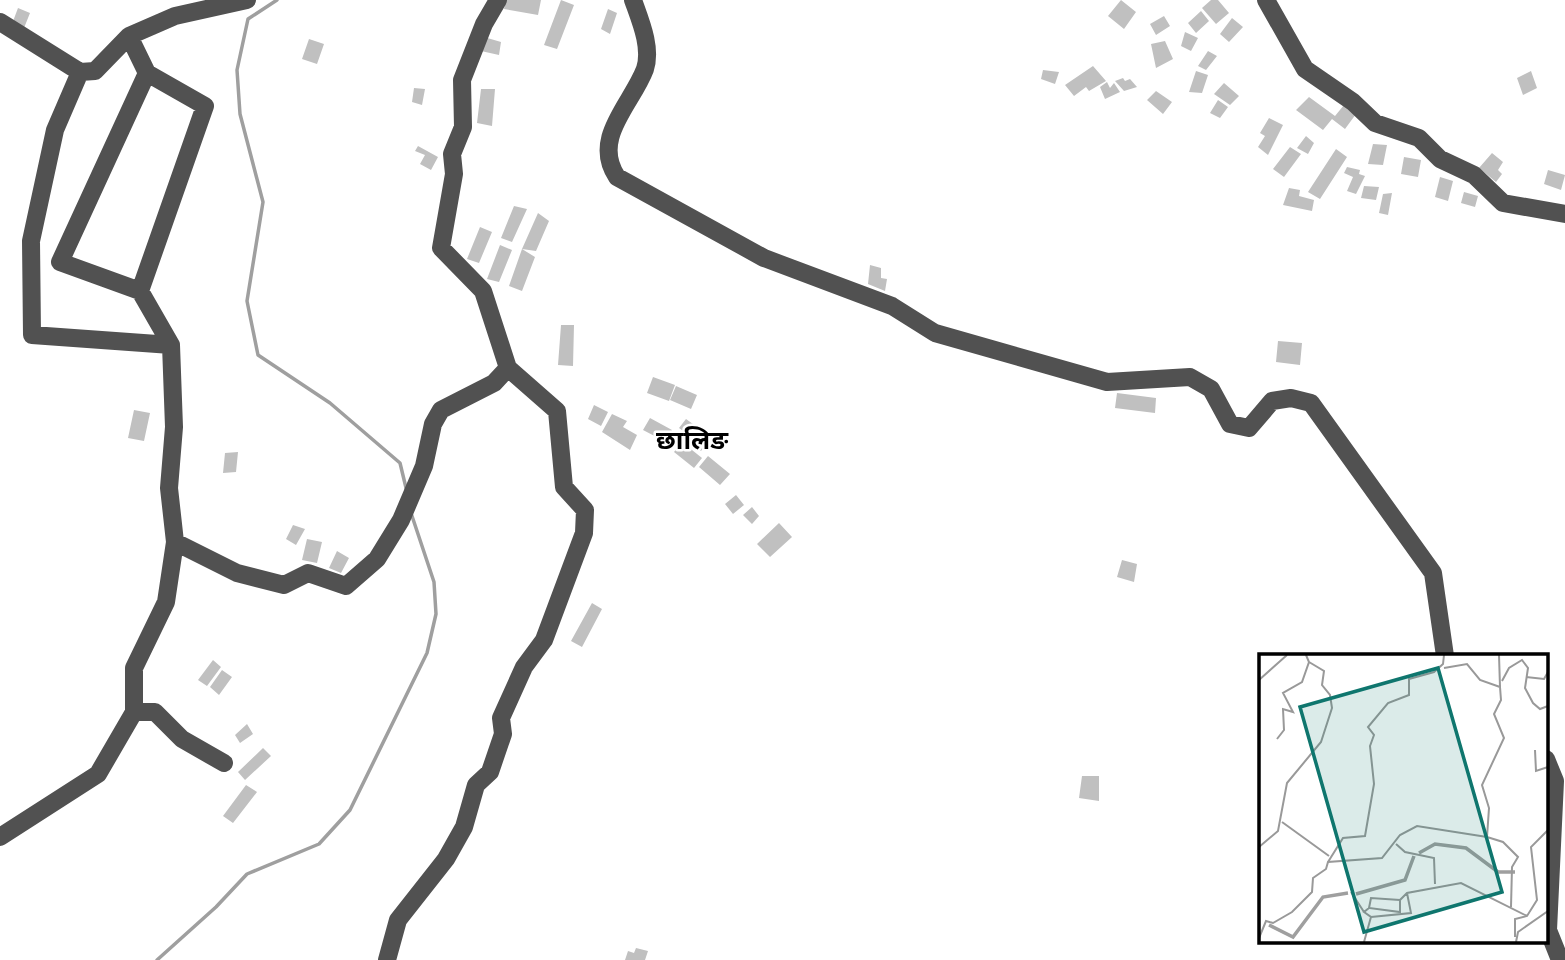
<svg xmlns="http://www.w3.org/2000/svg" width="1565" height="960" viewBox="0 0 1565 960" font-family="'PT Sans','Noto Sans Devanagari',sans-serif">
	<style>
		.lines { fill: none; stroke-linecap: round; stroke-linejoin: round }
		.stream { stroke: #9f9f9f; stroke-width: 3.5 }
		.building { fill: #c0c0c0 }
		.minor { stroke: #515151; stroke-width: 18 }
		.labels { text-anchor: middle; stroke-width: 5; stroke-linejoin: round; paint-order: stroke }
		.district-label { font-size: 26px; font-weight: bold; fill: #000; stroke: #fff }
		.inset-river { fill: none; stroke: #9f9f9f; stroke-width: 3.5 }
		.inset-road { fill: none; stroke: #999; stroke-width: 2 }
		.view { fill: #0f766e; fill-opacity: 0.15; stroke: #0f766e; stroke-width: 3.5 }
		.inset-edge { fill: none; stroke: #000; stroke-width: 3.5 }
	</style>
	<rect width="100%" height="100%" fill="#fff"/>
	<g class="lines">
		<path class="stream" d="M277,0L248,19L237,70L240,114L263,202L247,301L258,355L330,403L400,463L407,492
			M157,960L216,907L247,874L319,844L350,810L427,653L436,614L434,582L411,513"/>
	</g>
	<path class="building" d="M506,0H541L538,15L504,9Z
		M561,0L574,5L557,49L544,45Z
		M1121,0L1136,12L1124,29L1108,16Z
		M1211,0H1218L1229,13L1216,24L1202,8Z
		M18,8L30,13L24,28L12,24Z
		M608,9L617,13L610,34L601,29Z
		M1201,11L1209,21L1196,33L1188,23Z
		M1164,16L1170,26L1156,35L1150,24Z
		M1232,18L1243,27L1229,42L1220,34Z
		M1185,32L1198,38L1191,51L1181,46Z
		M484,37L501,42L499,55L481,51Z
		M309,39L324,44L317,64L302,59Z
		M1165,41L1173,59L1156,68L1151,44Z
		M1208,51L1217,56L1206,70L1198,66Z
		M1093,66L1106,81L1089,91L1086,87L1074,96L1065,85Z
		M1043,70L1059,72L1055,84L1041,79Z
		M1196,71L1208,75L1202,93L1189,92Z
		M1531,71L1537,88L1523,95L1517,78Z
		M1123,78L1125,81L1130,79L1137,87L1124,91L1115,81Z
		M1107,82L1110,88L1114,83L1120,92L1105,99L1100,87Z
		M1224,83L1239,96L1230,105L1214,94Z
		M414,88L425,89L422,105L412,102Z
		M481,89H495L492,126L477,123Z
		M1156,91L1172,102L1163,114L1147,100Z
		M1309,97L1335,116L1344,105L1356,114L1345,129L1332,119L1323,130L1296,110Z
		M1218,100L1228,107L1220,118L1210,113Z
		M1269,118L1283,125L1268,155L1258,147L1265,136L1260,133Z
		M1306,136L1314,143L1308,154L1297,148Z
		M1373,144L1387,145L1383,165L1368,164Z
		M418,146L438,157L431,170L420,164L425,155L415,151Z
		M1290,147L1301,154L1284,177L1273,169Z
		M1336,149L1347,157L1320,199L1308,192Z
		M1492,153L1503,162L1498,170L1502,174L1496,182L1479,168Z
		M1404,157L1421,160L1418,177L1401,174Z
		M1347,167L1360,170L1359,174L1365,176L1356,194L1347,191L1353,177L1344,173Z
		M1548,170L1565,175L1561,190L1544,184Z
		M1440,177L1453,181L1448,201L1435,197Z
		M1364,186L1379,187L1376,200L1361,198Z
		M1289,188L1300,190L1299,196L1314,200L1312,211L1283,205Z
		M1464,192L1478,196L1475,207L1461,203Z
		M1392,193L1388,215L1379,213L1383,194Z
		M514,206L527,209L512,242L501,238Z
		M538,213L549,221L536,251L522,249Z
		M480,227L492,232L479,263L467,259Z
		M500,245L512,250L499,282L487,279Z
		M522,249L535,257L522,291L509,286Z
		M870,265L881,268V278L887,279L885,291L868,284Z
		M561,325H574L573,366L558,365Z
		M1278,341L1302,343L1300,365L1276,362Z
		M653,377L675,385L669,401L647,393Z
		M676,386L697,395L691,409L670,400Z
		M1117,393L1156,398L1155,413L1115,408Z
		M594,405L608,412L601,426L588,419Z
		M134,410L150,413L144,441L128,438Z
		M612,414L627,421L623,427L637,435L630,450L602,432Z
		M650,418L672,430L666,442L643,430Z
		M686,419L711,437L701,451L683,437L686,433L679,428Z
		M682,442L702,458L694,468L674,452Z
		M238,452L236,472L223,473L225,453Z
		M708,456L730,474L720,485L699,467Z
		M736,495L744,505L733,514L725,504Z
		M752,507L759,516L752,524L743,515Z
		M779,523L792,537L770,557L757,544Z
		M293,525L305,529L296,545L286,539Z
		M307,539L322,542L317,563L302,560Z
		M337,551L349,558L341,573L329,568Z
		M1122,560L1137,564L1134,582L1117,577Z
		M592,603L602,609L582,647L571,641Z
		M213,660L221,667L207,686L198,680Z
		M222,670L232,677L219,695L210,687Z
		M247,724L253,734L240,743L235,735Z
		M263,748L271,756L245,780L238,772Z
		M1082,776H1099V801L1079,798Z
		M246,785L257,792L233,823L223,816Z
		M636,948L648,951L645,960H625L628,951L634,953Z"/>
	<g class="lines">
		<path class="minor" d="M633,0C640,20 652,47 645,69C632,104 591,138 617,177L764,258L892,306L935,333L1107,382L1190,377L1211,389L1230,424L1249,428L1272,401L1291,398L1311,403L1433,573L1445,656
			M1266,0L1305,69L1353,102L1375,123L1419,138L1440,159L1474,175L1503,203L1565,214
			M0,22L80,72L95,71L129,36L147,73
			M129,36L175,16L247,0
			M80,72L55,130L31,241L32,335L171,345
			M175,542L237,573L284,585L308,573L346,586L377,559L401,520L424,466L433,424L441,410L494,383L508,368
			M134,712H155L182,739L224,763
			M1546,759L1555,781L1548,930L1560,960
			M0,837L98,774L134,712V668L166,602L175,542L169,488L174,427L171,345L140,291L60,262L147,73L205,106L140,291
			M387,960L398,920L446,859L464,827L476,785L490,772L503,734L501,718L524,667L544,640L584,533L585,510L564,487L557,411L508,368L483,291L441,248L454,174L452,154L463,127L462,80L484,24L498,0"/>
	</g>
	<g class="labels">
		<g class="district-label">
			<text x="692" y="449">छालिङ</text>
		</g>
	</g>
	<g transform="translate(1259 654)">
		<rect width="289" height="289" fill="#fff"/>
		<path class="inset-river" d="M160,199L176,190L207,194L239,218H256M97,240L146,226L155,202M10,271L34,283L64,243L89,239"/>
		<path class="inset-road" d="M185,14L208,10L221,26L241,33L240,1M267,23L285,25L289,18M0,26L28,1M243,27L250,14L263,6L269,14L266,34L274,49L281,55L289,52M241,33L242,46L235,60L245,84L223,131L230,154L228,183L244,188L259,203L253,213L252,253M18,85L25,76L24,55L34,58L24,39L43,28L50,8L47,1M276,96L277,117L289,113M23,168L70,202M137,190L146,198L175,204L176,230M0,193L19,177L28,129L62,88L73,54L71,41L63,31L65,17L50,8M69,208L84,184L106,182L115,130L111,92L115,81L109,73L129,49L150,41V25L175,18L184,10L185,1M92,238L105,258M141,246L112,244L110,254L141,258V246L148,239L202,229L268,262M112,263L152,259L148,239M256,283V265L268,262L278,246L272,193L289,176M0,284L7,267L14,269L33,258L53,238L54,224L67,215L69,208L123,204L141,181L158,172L228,183M105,288L112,263L105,258L110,254M257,288L259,278L289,257"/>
		<path class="view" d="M179,14L243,238L105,278L41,53Z"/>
		<rect width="289" height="289" class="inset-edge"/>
	</g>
</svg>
